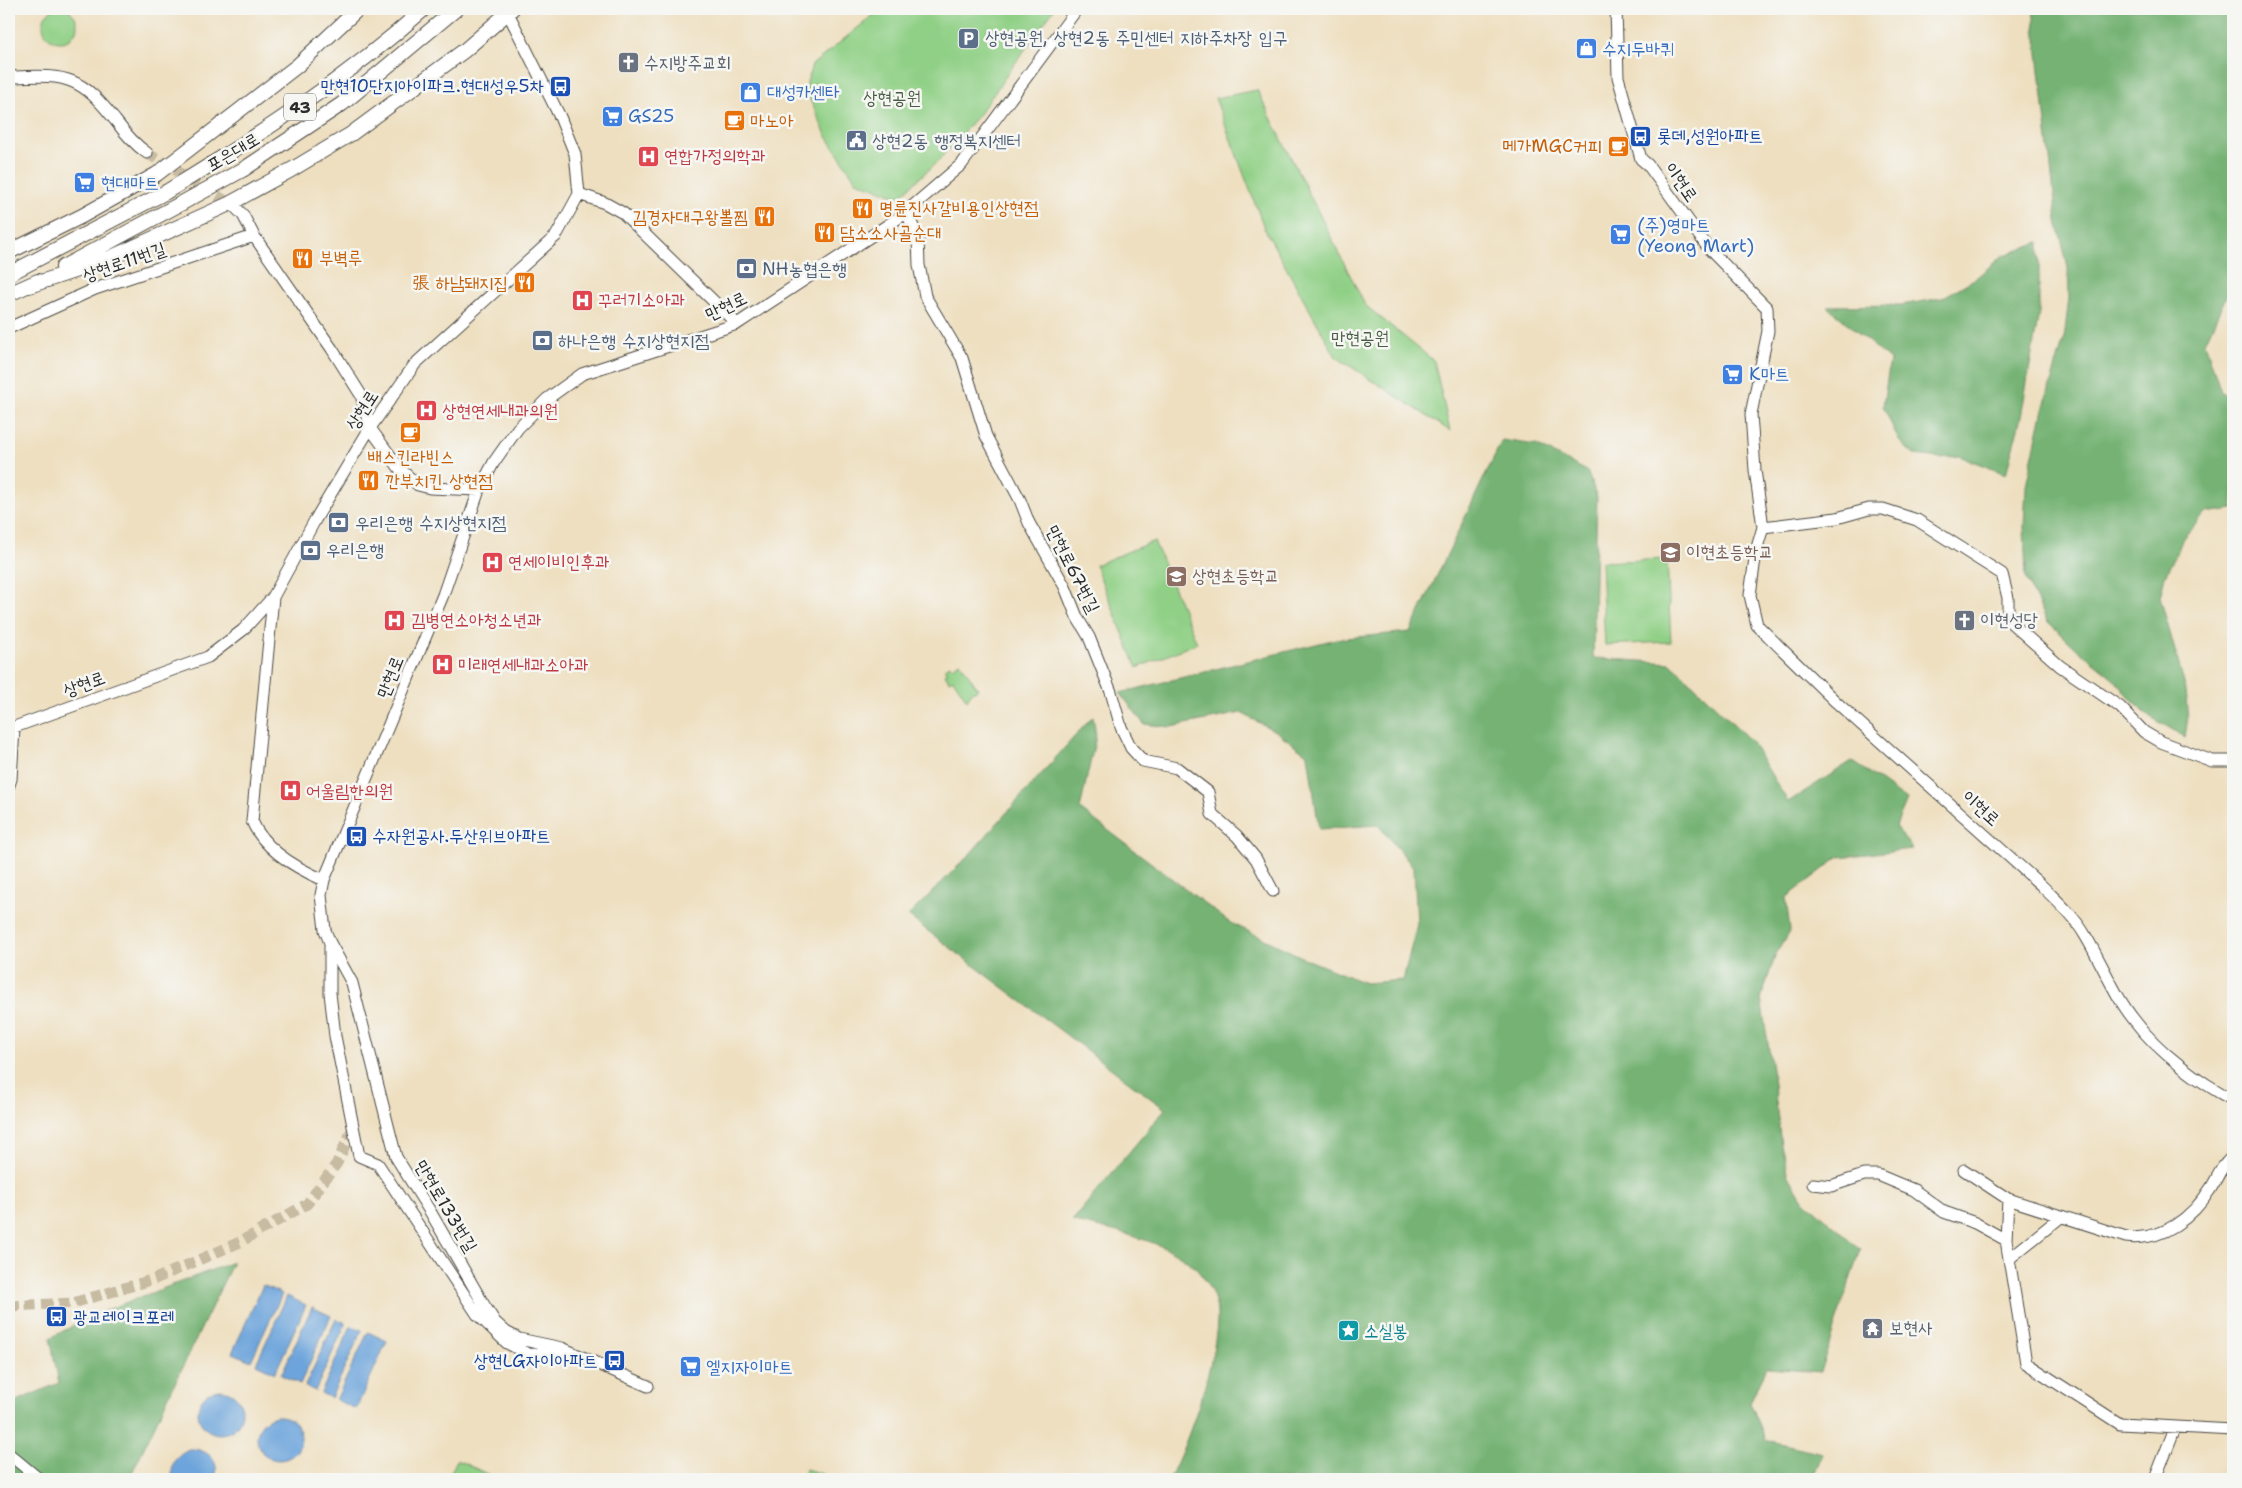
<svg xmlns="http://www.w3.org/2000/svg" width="2242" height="1488" viewBox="0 0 2242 1488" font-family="'Shantell Sans','LXGW WenKai TC','Poor Story',sans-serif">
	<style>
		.green { fill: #90d086; stroke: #5e7e58 }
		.forest { fill: #74b273; stroke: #506e4f }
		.water { fill: #6da4db; stroke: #4c6883 }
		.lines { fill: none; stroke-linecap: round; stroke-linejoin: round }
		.minor-tunnel { stroke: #c7bba2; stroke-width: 11; stroke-dasharray: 11 5.5; stroke-linecap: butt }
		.minor-casing { stroke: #484641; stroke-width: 13 }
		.major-casing { stroke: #484641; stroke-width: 16 }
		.minor { stroke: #fff; stroke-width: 11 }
		.major { stroke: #fff; stroke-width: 14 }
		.major-bridge-casing { stroke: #484641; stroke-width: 16; stroke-linecap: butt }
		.major-bridge { stroke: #fff; stroke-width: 14 }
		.labels { text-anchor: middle; stroke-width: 5; stroke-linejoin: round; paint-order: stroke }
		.shield { fill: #f6f6f2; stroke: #686867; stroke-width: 1 }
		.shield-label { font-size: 16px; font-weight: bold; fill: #2b2b2b }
		.service-label { font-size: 18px; fill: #4e5e75; stroke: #f6f6f2; text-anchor: start }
		.shop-label { font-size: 18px; fill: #366cbe; stroke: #f6f6f2; text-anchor: start }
		.worship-label { font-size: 18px; fill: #5b616d; stroke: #f6f6f2; text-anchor: start }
		.transit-label { font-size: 18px; fill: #164399; stroke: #f6f6f2; text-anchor: start }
		.park-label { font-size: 18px; fill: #495d46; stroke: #f6f6f2 }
		.food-label { font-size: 18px; fill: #c56008; stroke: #f6f6f2; text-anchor: start }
		.street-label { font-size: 18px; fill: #2b2b2b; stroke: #f6f6f2 }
		.health-label { font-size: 18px; fill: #be3a42; stroke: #f6f6f2; text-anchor: start }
		.education-label { font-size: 18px; fill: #785e54; stroke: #f6f6f2; text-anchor: start }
		.culture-label { font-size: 18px; fill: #0d838f; stroke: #f6f6f2; text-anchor: start }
	</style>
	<rect width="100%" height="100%" fill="#f6f6f2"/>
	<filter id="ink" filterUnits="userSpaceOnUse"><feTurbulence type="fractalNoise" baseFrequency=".02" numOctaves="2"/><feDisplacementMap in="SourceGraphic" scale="10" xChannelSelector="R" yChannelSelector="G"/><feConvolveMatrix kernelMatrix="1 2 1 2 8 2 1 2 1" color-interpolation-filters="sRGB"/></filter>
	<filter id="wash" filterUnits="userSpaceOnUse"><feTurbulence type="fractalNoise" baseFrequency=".0096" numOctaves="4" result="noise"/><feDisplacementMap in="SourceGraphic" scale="20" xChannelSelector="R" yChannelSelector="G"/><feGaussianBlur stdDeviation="1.12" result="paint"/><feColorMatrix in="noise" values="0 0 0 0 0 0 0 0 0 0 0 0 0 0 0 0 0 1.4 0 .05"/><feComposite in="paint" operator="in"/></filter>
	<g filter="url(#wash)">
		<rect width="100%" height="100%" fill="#eedfc0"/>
		<path class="green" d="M43 25a17 17 0 1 1 34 0a17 17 0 1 1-34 0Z
			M881,9H1054L979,114L938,161L899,197L856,181L826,135L807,93V82L812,65Z
			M1257,90L1365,305L1434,361L1450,431L1336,357L1265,230L1215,98Z
			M1154,541L1197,643L1137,668L1095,565Z
			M1667,559L1671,642L1605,645L1601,562Z
			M960,662L978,689L972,692L967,700L953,679L949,681L945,674L948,672L945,668L950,665L952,667Z
			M457,1460L498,1479H448Z
			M806,1469L838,1479H802Z"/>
		<path class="forest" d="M2033,9H2233V281L2205,343L2221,392L2233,396V509L2206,513L2184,537L2165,576L2160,597L2184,683L2188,717L2185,737L2144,713L2112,677L2077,649L2047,621L2026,579L2024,526L2026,486L2042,413L2064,339L2069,298L2068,268L2057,221Z
			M2039,242V313L2021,417L2006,474L1959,456L1941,458L1914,455L1899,441L1883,406L1890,360L1827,306L1901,305L1942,298L1976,278L2002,256Z
			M1502,440L1536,445L1587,471L1597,497L1593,658L1671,663L1751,741L1788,802L1852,761L1907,800L1896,826L1912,849L1839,857L1786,898L1790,930L1775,956L1761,999L1773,1076L1781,1145L1789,1176L1802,1198L1860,1249L1820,1372L1767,1368L1750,1402L1766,1440L1823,1453L1812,1479H1169C1189,1442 1219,1354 1217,1312C1216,1293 1201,1271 1187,1261C1155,1237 1109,1231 1072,1221L1165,1109L908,916L968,856L1093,716L1096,736L1080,809L1229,922L1306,959L1365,983L1403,980L1417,924L1414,868L1378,825L1319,829L1308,755L1277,732L1241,713L1171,727L1144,724L1120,693L1336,639L1410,632Z
			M233,1262L129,1479H9V1404L59,1383L50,1338L93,1315Z"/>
		<path class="water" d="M263,1285L282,1294L251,1361L232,1353Z
			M287,1296L306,1305L275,1373L256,1364Z
			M312,1307L331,1316L300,1384L281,1375Z
			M336,1319L346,1323L315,1391L305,1386Z
			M351,1326L362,1330L331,1398L321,1393Z
			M368,1332L387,1341L356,1409L336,1400Z
			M198 1412a22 22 0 1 1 44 0a22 22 0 1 1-44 0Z
			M257 1438a22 22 0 1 1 44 0a22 22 0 1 1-44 0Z
			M189,1449C207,1448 221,1461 215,1479H173C170,1465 175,1455 189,1449Z"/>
	</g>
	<g filter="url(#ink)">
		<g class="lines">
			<path class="minor-tunnel" d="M147,153L234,206
				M9,1306L73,1303L155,1279L240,1242L307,1204L337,1163L353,1128"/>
			<defs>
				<path id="minor" d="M1616,9L1618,77L1641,159L1648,165L1709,249L1767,308L1768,331L1751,414L1755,470L1763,527L1756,551L1750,595L1757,625L1836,702L2042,886C2057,901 2074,916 2085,935C2102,963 2114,995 2135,1021C2158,1052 2199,1082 2233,1100
					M9,75L15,77C68,74 82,78 115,120C124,132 134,144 147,153
					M579,194L605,203L623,213L737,324
					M234,206L243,215L254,236L332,349L361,395L370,428L400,469L418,485L430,488L479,490
					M906,211L918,238L919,265L925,296L962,358L986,436L1020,500L1029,523L1065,587L1077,617L1089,637L1111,692L1121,727L1131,748L1143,761L1177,768L1208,792L1212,814L1237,836L1256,859L1273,891
					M9,328L95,289L254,236
					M1763,527L1837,518L1869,509H1883L1917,520L2002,574L2008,598V620L2060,666L2120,707L2144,732L2161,742L2212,761H2233
					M273,597L252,821C264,850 296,868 324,880
					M9,729L208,657L243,630L273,597L315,520L370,428L415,364L556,236L579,194L575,154L560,117L506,9
					M9,785L11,779L14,728
					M330,945V993L335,1036L359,1156L378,1164L477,1314L507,1343L528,1354L572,1355
					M1964,1170L2008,1199L2126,1237C2162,1242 2193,1217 2211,1188C2218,1177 2222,1164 2233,1157
					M1813,1184L1831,1186L1864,1175H1878L1914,1190L1944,1212L1975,1223L2006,1240
					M2008,1199L2006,1240L2026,1363L2120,1424L2233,1430
					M2010,1258L2062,1216
					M648,1386L562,1348L519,1339L506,1332L495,1322L484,1305L431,1213L396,1157L352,983L330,943L325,930L321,895L324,880L443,595L479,490L494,462L518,428L547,399L582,374L737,324L900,217L962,164L1077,9
					M9,1454L39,1479
					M2155,1479L2175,1428"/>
				<path id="major" d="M244,169L342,104L456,9
					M9,252L82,216L157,174L297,66L358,9
					M63,267L182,203
					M9,274L166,192
					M29,286L101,262L229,204L291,170L351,134L465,50L512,9
					M9,294L38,281"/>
			</defs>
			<use href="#minor" class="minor-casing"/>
			<use href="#major" class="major-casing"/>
			<use href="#minor" class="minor"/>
			<use href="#major" class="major"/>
			<defs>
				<path id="major-bridge" d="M166,192C257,137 344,80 424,9
					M182,203L244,169"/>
			</defs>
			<use href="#major-bridge" class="major-bridge-casing"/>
			<use href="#major-bridge" class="major-bridge"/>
		</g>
	</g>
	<defs>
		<symbol id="parking-square" viewBox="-11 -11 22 22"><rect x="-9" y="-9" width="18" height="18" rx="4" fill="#5c6f8a" stroke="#f6f6f2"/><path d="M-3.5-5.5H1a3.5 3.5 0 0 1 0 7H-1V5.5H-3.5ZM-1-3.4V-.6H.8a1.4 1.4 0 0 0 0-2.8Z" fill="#fff"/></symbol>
		<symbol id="shop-square" viewBox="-11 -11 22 22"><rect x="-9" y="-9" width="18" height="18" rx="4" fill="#3f7fe0" stroke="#f6f6f2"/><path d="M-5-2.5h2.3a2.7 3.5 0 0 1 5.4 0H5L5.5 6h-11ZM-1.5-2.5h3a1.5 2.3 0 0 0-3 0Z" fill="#fff"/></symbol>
		<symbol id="church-square" viewBox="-11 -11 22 22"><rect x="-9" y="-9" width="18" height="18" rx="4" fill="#6b7280" stroke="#f6f6f2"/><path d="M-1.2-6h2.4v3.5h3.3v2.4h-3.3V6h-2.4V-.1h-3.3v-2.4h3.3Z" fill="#fff"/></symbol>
		<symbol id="bus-square" viewBox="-11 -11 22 22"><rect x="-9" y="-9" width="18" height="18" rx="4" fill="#1a4fb4" stroke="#f6f6f2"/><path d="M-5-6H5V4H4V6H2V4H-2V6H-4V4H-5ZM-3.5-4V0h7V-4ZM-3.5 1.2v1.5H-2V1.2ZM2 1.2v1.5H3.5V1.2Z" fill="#fff"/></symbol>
		<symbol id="supermarket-square" viewBox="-11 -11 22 22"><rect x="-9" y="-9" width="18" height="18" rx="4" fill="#3f7fe0" stroke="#f6f6f2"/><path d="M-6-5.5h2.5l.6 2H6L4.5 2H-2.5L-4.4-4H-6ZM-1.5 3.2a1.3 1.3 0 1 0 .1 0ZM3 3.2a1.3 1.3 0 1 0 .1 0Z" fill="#fff"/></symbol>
		<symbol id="cafe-square" viewBox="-11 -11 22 22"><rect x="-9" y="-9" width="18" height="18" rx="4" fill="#e8710a" stroke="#f6f6f2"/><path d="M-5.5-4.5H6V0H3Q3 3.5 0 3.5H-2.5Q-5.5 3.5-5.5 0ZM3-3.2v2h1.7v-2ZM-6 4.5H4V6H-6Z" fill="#fff"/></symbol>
		<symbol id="civic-square" viewBox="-11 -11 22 22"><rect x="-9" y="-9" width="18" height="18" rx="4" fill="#5c6f8a" stroke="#f6f6f2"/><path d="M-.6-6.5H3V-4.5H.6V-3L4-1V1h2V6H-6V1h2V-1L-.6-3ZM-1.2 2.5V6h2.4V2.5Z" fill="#fff"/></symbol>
		<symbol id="hospital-square" viewBox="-11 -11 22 22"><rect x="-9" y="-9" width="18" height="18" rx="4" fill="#e0444e" stroke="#f6f6f2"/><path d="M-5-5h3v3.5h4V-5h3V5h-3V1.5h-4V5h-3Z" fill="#fff"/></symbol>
		<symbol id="restaurant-square" viewBox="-11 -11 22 22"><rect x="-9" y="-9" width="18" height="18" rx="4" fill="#e8710a" stroke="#f6f6f2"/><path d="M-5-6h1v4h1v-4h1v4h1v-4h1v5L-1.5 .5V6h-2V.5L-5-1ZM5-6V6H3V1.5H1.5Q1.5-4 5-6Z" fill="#fff"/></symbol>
		<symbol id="bank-square" viewBox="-11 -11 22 22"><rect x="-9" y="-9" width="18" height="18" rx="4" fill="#5c6f8a" stroke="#f6f6f2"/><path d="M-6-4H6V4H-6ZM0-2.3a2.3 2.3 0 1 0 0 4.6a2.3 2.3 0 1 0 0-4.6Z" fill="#fff"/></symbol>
		<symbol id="school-square" viewBox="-11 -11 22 22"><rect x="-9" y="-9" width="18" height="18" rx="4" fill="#8d6e63" stroke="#f6f6f2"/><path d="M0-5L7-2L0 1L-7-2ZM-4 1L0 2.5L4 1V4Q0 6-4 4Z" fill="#fff"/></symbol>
		<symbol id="temple-square" viewBox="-11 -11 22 22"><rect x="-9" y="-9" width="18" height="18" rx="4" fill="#6b7280" stroke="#f6f6f2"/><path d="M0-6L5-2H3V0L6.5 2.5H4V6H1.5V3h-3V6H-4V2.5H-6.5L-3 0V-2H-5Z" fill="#fff"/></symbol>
		<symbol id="sight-square" viewBox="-11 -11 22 22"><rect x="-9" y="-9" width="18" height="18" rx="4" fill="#0f9aa8" stroke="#f6f6f2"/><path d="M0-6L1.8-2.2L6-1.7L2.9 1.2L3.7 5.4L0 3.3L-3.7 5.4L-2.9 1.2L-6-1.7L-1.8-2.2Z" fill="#fff"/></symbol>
	</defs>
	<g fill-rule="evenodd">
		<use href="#parking-square" x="956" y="26" width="25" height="25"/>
		<use href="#shop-square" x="1574" y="36" width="25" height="25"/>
		<use href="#church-square" x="616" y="50" width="25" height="25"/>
		<use href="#bus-square" x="548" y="74" width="25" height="25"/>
		<use href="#shop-square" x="738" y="80" width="25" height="25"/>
		<use href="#supermarket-square" x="600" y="104" width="25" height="25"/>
		<use href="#cafe-square" x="722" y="108" width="25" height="25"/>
		<use href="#bus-square" x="1628" y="124" width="25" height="25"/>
		<use href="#civic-square" x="844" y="128" width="25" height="25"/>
		<use href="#cafe-square" x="1606" y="134" width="25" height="25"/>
		<use href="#hospital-square" x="636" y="144" width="25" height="25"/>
		<use href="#supermarket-square" x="72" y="170" width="25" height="25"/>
		<use href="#restaurant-square" x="850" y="196" width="25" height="25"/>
		<use href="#restaurant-square" x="752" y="204" width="25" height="25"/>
		<use href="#restaurant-square" x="812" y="220" width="25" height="25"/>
		<use href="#supermarket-square" x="1608" y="222" width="25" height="25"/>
		<use href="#restaurant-square" x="290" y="246" width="25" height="25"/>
		<use href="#bank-square" x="734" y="256" width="25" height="25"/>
		<use href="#restaurant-square" x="512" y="270" width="25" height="25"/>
		<use href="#hospital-square" x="570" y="288" width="25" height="25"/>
		<use href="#bank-square" x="530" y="328" width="25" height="25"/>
		<use href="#supermarket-square" x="1720" y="362" width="25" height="25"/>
		<use href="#hospital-square" x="414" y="398" width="25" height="25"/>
		<use href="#cafe-square" x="398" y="420" width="25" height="25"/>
		<use href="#restaurant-square" x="356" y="468" width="25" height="25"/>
		<use href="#bank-square" x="326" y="510" width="25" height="25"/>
		<use href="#bank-square" x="298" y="538" width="25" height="25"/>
		<use href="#school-square" x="1658" y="540" width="25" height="25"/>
		<use href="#hospital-square" x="480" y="550" width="25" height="25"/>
		<use href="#school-square" x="1164" y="564" width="25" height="25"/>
		<use href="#hospital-square" x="382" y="608" width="25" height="25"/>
		<use href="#church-square" x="1952" y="608" width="25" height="25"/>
		<use href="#hospital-square" x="430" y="652" width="25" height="25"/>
		<use href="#hospital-square" x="278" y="778" width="25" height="25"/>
		<use href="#bus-square" x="344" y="824" width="25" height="25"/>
		<use href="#bus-square" x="44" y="1304" width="25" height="25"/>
		<use href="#temple-square" x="1860" y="1316" width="25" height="25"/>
		<use href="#sight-square" x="1336" y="1318" width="25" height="25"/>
		<use href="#bus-square" x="602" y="1348" width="25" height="25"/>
		<use href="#supermarket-square" x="678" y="1354" width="25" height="25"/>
	</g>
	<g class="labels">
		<rect class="shield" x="284" y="93.5" width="32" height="27" rx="4"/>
		<g class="shield-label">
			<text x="300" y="113">43</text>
		</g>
		<g class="service-label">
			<text x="985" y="44">상현공원, 상현2동 주민센터 지하주차장 입구</text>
			<text x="872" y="147">상현2동 행정복지센터</text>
			<text x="762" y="275">NH농협은행</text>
			<text x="558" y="347">하나은행 수지상현지점</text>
			<text x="355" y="529">우리은행 수지상현지점</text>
			<text x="326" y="556">우리은행</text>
		</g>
		<g class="shop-label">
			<text x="1602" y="55">수지두바퀴</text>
			<text x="767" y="98">대성카센타</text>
			<text x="628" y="122">GS25</text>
			<text x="101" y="189">현대마트</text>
			<text x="1637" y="231">(주)영마트<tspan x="1637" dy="21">(Yeong Mart)</tspan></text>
			<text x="1749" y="380">K마트</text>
			<text x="706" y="1373">엘지자이마트</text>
		</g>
		<g class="worship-label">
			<text x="644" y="69">수지방주교회</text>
			<text x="1980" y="626">이현성당</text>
			<text x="1889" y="1334">보현사</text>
		</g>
		<g class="transit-label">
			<text x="544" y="92" text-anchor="end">만현10단지아이파크.현대성우5차</text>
			<text x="1657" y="142">롯데,성원아파트</text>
			<text x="372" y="842">수자원공사.두산위브아파트</text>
			<text x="73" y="1323">광교레이크포레</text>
			<text x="598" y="1367" text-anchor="end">상현LG자이아파트</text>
		</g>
		<g class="park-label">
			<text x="892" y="104">상현공원</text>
			<text x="1360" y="344">만현공원</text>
		</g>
		<g class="food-label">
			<text x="750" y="127">마노아</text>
			<text x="1602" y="152" text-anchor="end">메가MGC커피</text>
			<text x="879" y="214">명륜진사갈비용인상현점</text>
			<text x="748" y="223" text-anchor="end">김경자대구왕뽈찜</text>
			<text x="840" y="239">담소소사골순대</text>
			<text x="319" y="264">부벽루</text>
			<text x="508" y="289" text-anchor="end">張 하남돼지집</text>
			<text x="411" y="463" text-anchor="middle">배스킨라빈스</text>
			<text x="385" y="487">깐부치킨 상현점</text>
		</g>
		<g class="street-label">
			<text transform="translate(233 152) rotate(-31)" y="6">포은대로</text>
			<text transform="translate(1681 182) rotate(55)" y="6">이현로</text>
			<text transform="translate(124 262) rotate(-19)" y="6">상현로11번길</text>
			<text transform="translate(726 306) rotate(-26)" y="6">만현로</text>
			<text transform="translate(362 410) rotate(-57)" y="6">상현로</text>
			<text transform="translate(1073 569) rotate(63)" y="6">만현로67번길</text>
			<text transform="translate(390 677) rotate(-68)" y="6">만현로</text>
			<text transform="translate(84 684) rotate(-20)" y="6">상현로</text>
			<text transform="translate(1981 808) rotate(42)" y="6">이현로</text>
			<text transform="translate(446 1206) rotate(59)" y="6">만현로133번길</text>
		</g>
		<g class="health-label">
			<text x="664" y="162">연합가정의학과</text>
			<text x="598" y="306">꾸러기소아과</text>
			<text x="442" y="417">상현연세내과의원</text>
			<text x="508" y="568">연세이비인후과</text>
			<text x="411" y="626">김병연소아청소년과</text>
			<text x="458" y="671">미래연세내과소아과</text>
			<text x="306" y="797">어울림한의원</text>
		</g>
		<g class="education-label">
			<text x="1686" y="558">이현초등학교</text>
			<text x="1192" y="582">상현초등학교</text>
		</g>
		<g class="culture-label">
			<text x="1364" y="1337">소실봉</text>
		</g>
	</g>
	<rect width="2242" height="1488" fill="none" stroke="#f6f6f2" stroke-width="30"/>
</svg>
